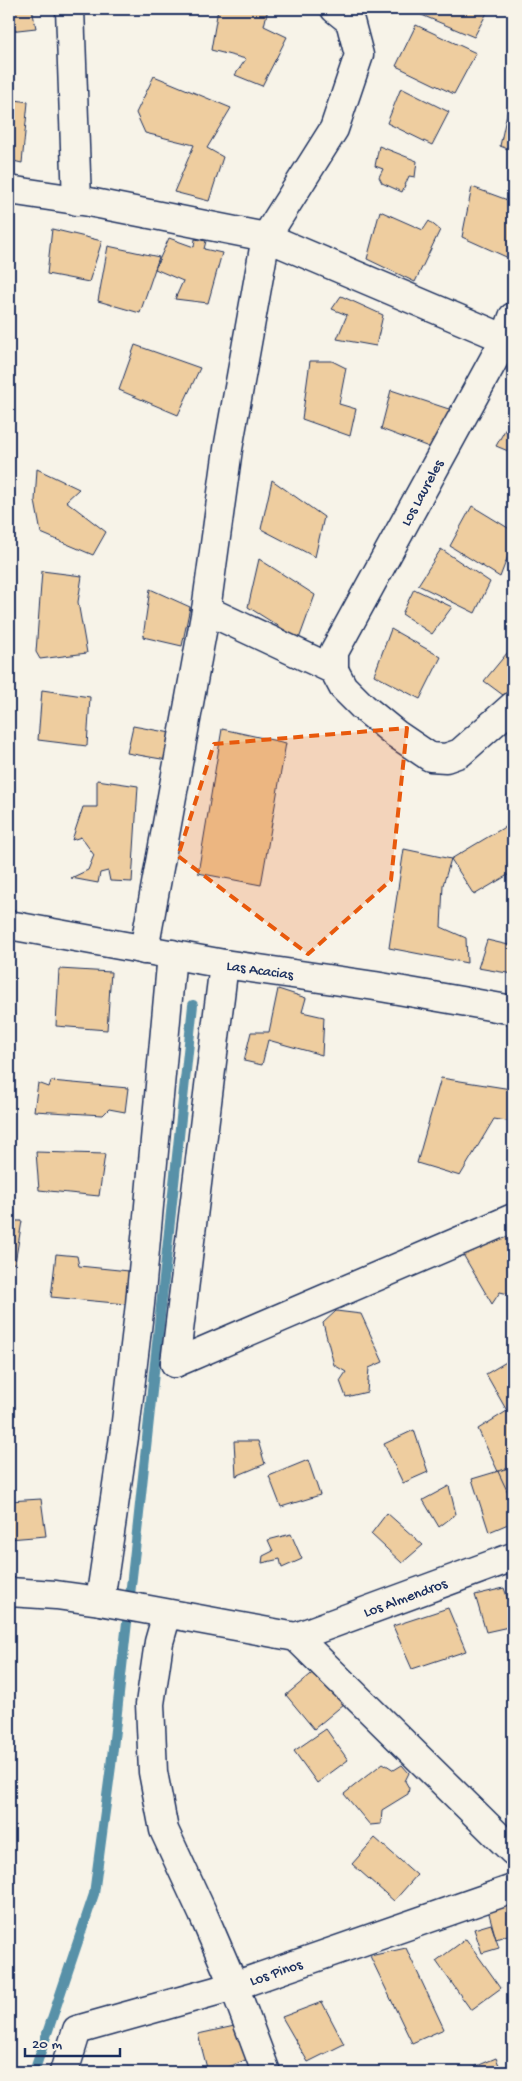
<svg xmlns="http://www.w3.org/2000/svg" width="522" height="2081" viewBox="0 0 522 2081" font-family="'Gochi Hand',sans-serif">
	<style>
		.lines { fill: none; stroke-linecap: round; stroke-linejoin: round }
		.stream { stroke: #5991a8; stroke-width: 10 }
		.building { fill: #eecd9f; stroke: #1b2f5e }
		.minor-casing { stroke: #1b2f5e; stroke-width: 31 }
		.minor { stroke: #f7f3e8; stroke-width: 28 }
		.marked { fill: #e8590c; fill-opacity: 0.2; stroke: #e8590c; stroke-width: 4; stroke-dasharray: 10 6; stroke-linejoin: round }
		.labels { text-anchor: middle; stroke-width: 4; stroke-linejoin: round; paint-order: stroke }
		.street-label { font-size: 15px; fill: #1b2f5e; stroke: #f7f3e8 }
	</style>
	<rect width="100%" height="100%" fill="#f7f3e8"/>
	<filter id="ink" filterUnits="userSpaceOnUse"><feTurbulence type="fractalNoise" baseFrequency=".02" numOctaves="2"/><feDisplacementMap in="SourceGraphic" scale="10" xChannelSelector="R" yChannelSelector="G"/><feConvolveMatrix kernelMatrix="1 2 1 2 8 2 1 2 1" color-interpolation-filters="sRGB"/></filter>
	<g filter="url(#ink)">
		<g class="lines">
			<path class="stream" d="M34,2072L94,1894L111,1766L138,1523L193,1005"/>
		</g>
		<path class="building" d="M9,9H32L36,28L9,31Z
			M218,9H268L264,26L287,37L262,86L235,75L246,59L211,50Z
			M418,9H489L474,37L417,13Z
			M416,25L476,53L454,94L396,66Z
			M154,76L231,108L207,148L223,157L209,201L174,192L194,145L145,133L136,113Z
			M401,88L449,112L432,145L387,123Z
			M9,99L28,102L22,163L9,160Z
			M509,104L513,106V151L500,146Z
			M379,146L417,161L415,177L409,176L402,192L382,183L379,177L383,169L375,166Z
			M472,187L513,202V260L462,237Z
			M380,211L423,230L429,221L440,230L415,282L367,259Z
			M52,229L102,241L89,282L47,274Z
			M169,238L194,247L195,239L206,241L204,249L222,253L208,303L175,299L183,281L155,269Z
			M108,246L159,257L140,313L98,301Z
			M341,296L383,315L376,346L337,339L347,315L332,309Z
			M135,345L200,368L178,415L119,390Z
			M310,361H332L346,368L339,404L356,409L350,436L302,419Z
			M391,390L461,413L442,452L381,429Z
			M510,421L513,423V453L496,446Z
			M37,469L79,489L66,501L106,532L93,555L41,533L35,501Z
			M272,480L324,517L315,557L261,529Z
			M472,506L513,531V543L500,577L450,546Z
			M441,549L490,582L475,613L418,585Z
			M259,559L315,595L299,639L248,607Z
			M42,571L82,576L78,602L87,653L40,659L36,652Z
			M150,589L190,607L182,646L143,637Z
			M414,589L452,607L432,634L402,614Z
			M391,629L441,657L420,699L374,675Z
			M14,630L11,655H9V631Z
			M512,647L513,699L511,701L484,681Z
			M42,690L90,697L87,746L38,740Z
			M133,726L171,733L167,760L127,753Z
			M222,729L286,743L261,885L198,873Z
			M97,780L138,786L132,882L110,881L108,871L100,873L98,883L71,878L88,870L94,855L81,837L72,840L83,807H97Z
			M513,822V872L474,895L451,859Z
			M404,849L451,859L443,885L441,927L466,938L467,963L389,948Z
			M487,940L513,946V974L478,968Z
			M59,969L111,972L107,1030L56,1026Z
			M278,989L306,998L302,1012L324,1017L322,1055L268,1040L262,1065L244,1061L251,1032H269Z
			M441,1078L511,1089L513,1085V1122L494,1119L460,1176L417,1163Z
			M51,1081L128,1088L125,1112L109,1109L103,1115L34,1111L38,1083L49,1087Z
			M36,1152L105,1154L99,1196L39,1190Z
			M9,1221H22L15,1263L9,1264Z
			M507,1232L513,1243V1295L500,1292L492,1304L461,1251Z
			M56,1254L77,1256L79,1266L129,1271L126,1304L51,1297Z
			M9,1292L13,1310H9Z
			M336,1311L361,1314L383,1362L369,1368L367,1392L346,1397L340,1381L346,1372L334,1365L323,1323Z
			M513,1358V1496L510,1497L478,1429L507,1411L486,1374Z
			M414,1430L428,1472L403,1483L384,1444Z
			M234,1441H258L265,1464L236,1476Z
			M308,1460L320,1495L281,1507L269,1476Z
			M512,1467L513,1522L489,1532L472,1479Z
			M449,1486L456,1514L439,1527L423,1500Z
			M41,1499L46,1536L9,1539V1501Z
			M387,1513L423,1545L402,1563L371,1534Z
			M291,1534L302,1559L282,1568L280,1559L262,1563L263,1556L273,1551L268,1540Z
			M504,1588L513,1613V1626L486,1632L475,1595Z
			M448,1608L466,1651L412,1669L393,1626Z
			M322,1665L350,1699L314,1729L286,1695Z
			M326,1729L348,1760L317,1783L294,1751Z
			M383,1763L394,1770L402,1765L409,1773L405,1781L409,1788L408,1794L382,1810L381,1824L370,1825L344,1794Z
			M375,1838L417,1875L394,1901L352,1864Z
			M513,1900V1933L496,1939L488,1910Z
			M491,1924L499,1948L482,1953L474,1929Z
			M466,1939L501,1988L471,2010L436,1961Z
			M406,1948L444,2029L412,2043L370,1956Z
			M322,2002L344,2044L308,2062L282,2017Z
			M239,2025L250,2058L217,2072H208L198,2034Z
			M496,2058L502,2072H465V2071Z"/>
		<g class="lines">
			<defs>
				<g id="minor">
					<path d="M70,9L77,201"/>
					<path d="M9,190L89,202L266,237L513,342"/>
					<path d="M206,610L334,670L343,687L363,707L396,734L430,757L446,758L460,753L513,706"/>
					<path id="s1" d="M334,670V652L505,339L513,317"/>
					<path id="s2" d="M9,925L224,964L375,986L513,1010"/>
					<path d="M144,950L206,610L228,449L266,237L334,129L359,55L350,21L335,9"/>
					<path d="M175,1363L224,964"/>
					<path d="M175,1363L513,1218"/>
					<path d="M9,1592L56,1595L100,1601L296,1637L513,1851"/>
					<path d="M100,1601L125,1430L140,1304L172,954"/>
					<path d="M167,1614L159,1642L150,1704L153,1772L164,1830L203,1914L234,1986L266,2072"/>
					<path id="s3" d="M296,1637L513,1557"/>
					<path id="s4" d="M64,2072L77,2030L234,1986L513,1889"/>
				</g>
			</defs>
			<use href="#minor" class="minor-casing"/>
			<use href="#minor" class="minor"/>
		</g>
	</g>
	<path class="marked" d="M407,728L391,880L308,954L178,856L214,744Z"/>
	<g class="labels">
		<g class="street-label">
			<text dy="5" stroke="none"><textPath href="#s1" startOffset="200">Los Laureles</textPath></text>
			<text dy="5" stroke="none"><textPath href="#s2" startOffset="255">Las Acacias</textPath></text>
			<text dy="5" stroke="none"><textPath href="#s3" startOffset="116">Los Almendros</textPath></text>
			<text dy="5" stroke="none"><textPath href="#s4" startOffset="251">Los Pinos</textPath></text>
		</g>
	</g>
	<rect width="522" height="2081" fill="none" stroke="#f7f3e8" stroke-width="30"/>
	<rect x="15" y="15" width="492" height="2051" fill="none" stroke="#1b2f5e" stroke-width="2" filter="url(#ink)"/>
	<path d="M25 2048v8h95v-8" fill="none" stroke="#1b2f5e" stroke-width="2.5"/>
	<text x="32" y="2048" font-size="15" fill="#1b2f5e" stroke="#f7f3e8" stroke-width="4" paint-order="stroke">20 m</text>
</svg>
